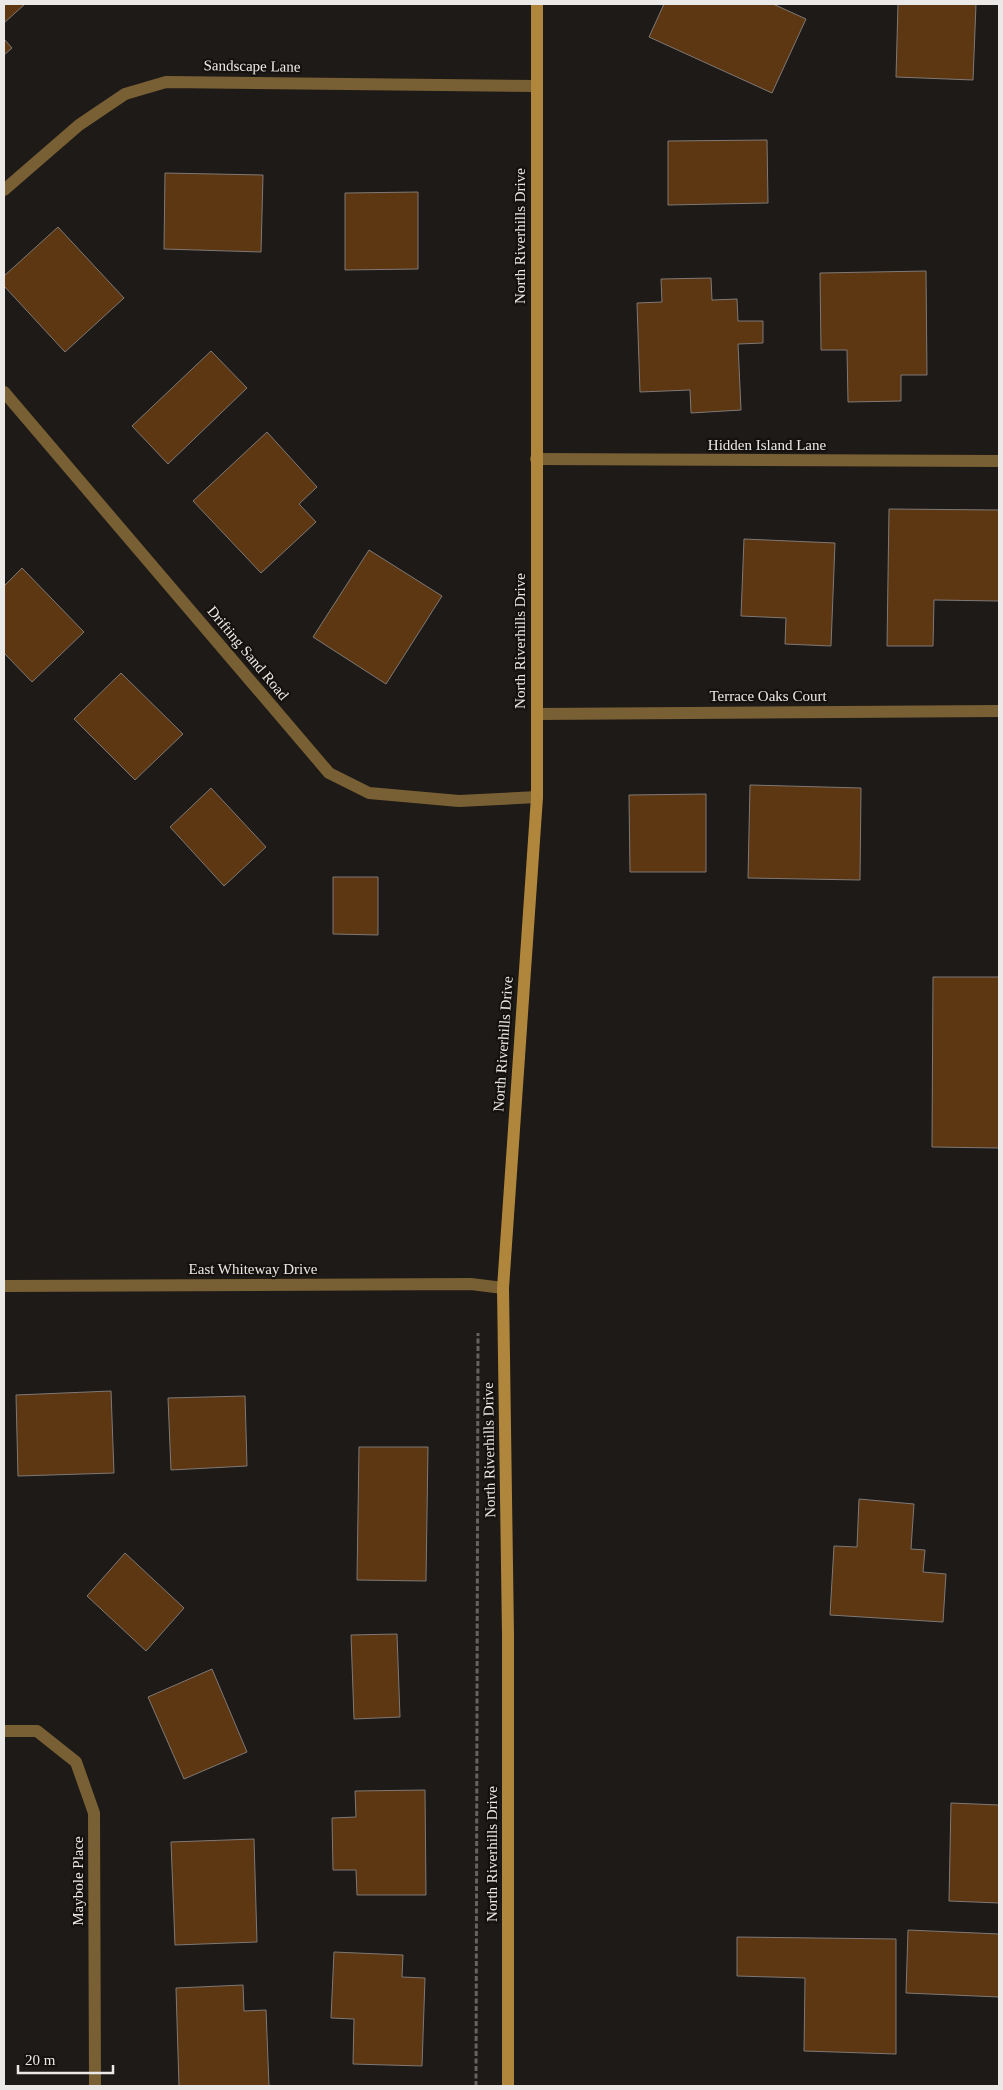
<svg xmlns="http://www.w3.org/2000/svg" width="1003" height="2090" viewBox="0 0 1003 2090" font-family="'Times New Roman',serif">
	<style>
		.building { fill: #5d3612; stroke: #7e7976 }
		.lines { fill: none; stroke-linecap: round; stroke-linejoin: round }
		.path { stroke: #666260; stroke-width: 3; stroke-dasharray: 5 2.5; stroke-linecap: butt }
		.street { stroke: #796034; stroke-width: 12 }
		.secondary { stroke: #af863c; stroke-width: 12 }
		.labels { text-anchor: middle; stroke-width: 4.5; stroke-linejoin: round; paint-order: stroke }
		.street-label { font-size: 15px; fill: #ebe9e7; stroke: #15110e }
	</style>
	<rect width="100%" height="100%" fill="#1e1a17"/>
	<path class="building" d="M4,4H25L4,23Z
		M664,4H773L806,19L772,93L649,37Z
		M898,4H976L973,80L896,77Z
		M4,39L12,48L4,55Z
		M767,140L768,203L668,205V141Z
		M165,173L263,175L261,252L164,249Z
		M418,192V269L345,270V193Z
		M58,227L124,298L65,352L4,286V276Z
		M926,271L927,375H901V401L848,402L847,350H821L820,273Z
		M711,278L712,300L737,299L738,321H763V343L738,344L741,410L691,413L690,390L640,392L637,303L662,302L661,279Z
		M211,351L247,388L168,464L132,426Z
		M267,432L317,487L299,504L316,522L261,573L193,501Z
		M889,509L999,510V601L934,600L933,646H887Z
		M744,539L835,543L831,646L785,644L786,618L741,616Z
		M369,550L442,596L386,684L313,637Z
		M22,568L84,632L32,682L4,653V586Z
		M121,673L183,734L135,780L74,719Z
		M750,785L861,788L860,880L748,878Z
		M211,788L266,847L224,886L170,827Z
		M706,794V872H630L629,795Z
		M333,877H378V935L333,934Z
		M933,977H999V1148L932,1147Z
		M111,1391L114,1473L18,1476L16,1395Z
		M245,1396L247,1466L171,1470L168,1398Z
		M359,1447H428L426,1581L357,1580Z
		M859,1499L914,1504L911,1549L925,1550L923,1572L946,1574L943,1622L830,1615L834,1546L857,1547Z
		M125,1553L184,1608L146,1651L87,1596Z
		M397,1634L400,1717L354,1719L351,1635Z
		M212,1669L247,1752L184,1779L148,1697Z
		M425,1790L426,1895H357L356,1870H333L332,1818L356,1817L355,1791Z
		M951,1803L999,1805V1903L949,1901Z
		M254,1839L257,1942L175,1945L171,1842Z
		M908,1930L999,1934V1997L906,1993Z
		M737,1937L896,1939V2054L804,2051L805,1978L737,1976Z
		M334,1952L403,1955L402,1977L425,1978L422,2066L353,2064L354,2019L331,2018Z
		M243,1985L244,2011L266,2010L269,2086H179L176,1988Z"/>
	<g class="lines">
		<path class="path" d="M476,2086L478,1333"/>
		<path class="street" d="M4,190L79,125L125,94L166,82L536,86
			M4,392L329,773L369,793L459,801L537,797
			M536,459L999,461
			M537,714L999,711
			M4,1286L471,1284L503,1288
			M4,1731H37L76,1762L94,1813L95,2086"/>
		<path class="secondary" d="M508,2086V1635L503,1288L537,797V4"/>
	</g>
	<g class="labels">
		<g class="street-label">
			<text transform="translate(252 66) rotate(1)" y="5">Sandscape Lane</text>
			<text transform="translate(520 236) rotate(-90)" y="5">North Riverhills Drive</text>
			<text x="767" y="450">Hidden Island Lane</text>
			<text transform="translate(520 641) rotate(-90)" y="5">North Riverhills Drive</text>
			<text transform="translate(248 653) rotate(50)" y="5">Drifting Sand Road</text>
			<text x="768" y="701">Terrace Oaks Court</text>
			<text transform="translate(503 1044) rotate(-86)" y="5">North Riverhills Drive</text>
			<text x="253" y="1274">East Whiteway Drive</text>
			<text transform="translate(489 1450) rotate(-91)" y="5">North Riverhills Drive</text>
			<text transform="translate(492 1854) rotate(-90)" y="5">North Riverhills Drive</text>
			<text transform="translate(78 1881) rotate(-90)" y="5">Maybole Place</text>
		</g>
	</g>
	<rect width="1003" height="2090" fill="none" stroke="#ebe9e7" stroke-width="10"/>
	<path d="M18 2065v8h95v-8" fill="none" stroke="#ebe9e7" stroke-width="2.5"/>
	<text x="25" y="2065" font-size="15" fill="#ebe9e7" stroke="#15110e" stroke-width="4" paint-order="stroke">20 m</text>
</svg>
